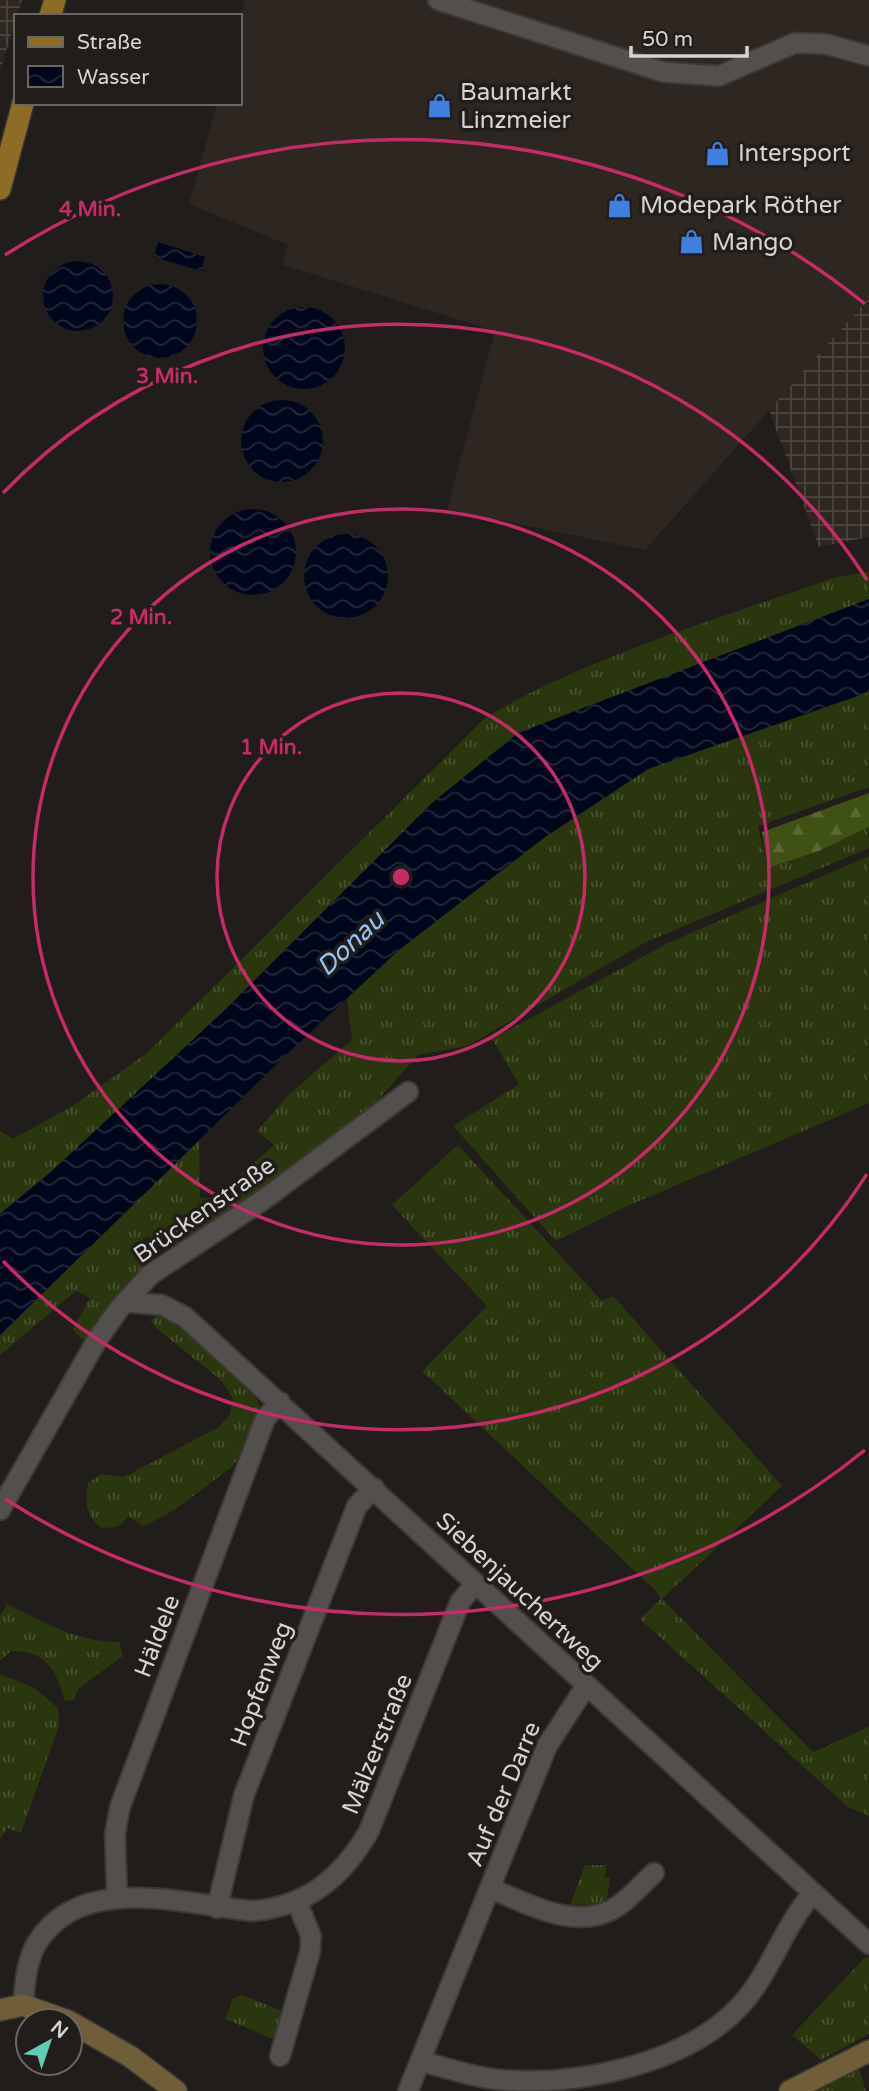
<svg xmlns="http://www.w3.org/2000/svg" width="869" height="2091" viewBox="0 0 869 2091" font-family="'Varela Round',sans-serif">
	<style>
		.built { fill: #2e2620 }
		.industrial { fill: url(#industrial-grid) }
		.grass { fill: url(#grass-tufts) }
		.forest { fill: url(#forest-firs) }
		.water { fill: url(#water-waves) }
		.lines { fill: none; stroke-linecap: round; stroke-linejoin: round }
		.street-casing { stroke: #3b3836; stroke-width: 23 }
		.secondary-casing { stroke: #3b3836; stroke-width: 24 }
		.primary-casing { stroke: #3b3836; stroke-width: 24 }
		.street { stroke: #534f4c; stroke-width: 19 }
		.secondary { stroke: #705e39; stroke-width: 21 }
		.primary { stroke: #8d6d26; stroke-width: 21 }
		.ring { fill: none; stroke: #c42b67; stroke-width: 3.5 }
		.labels { text-anchor: middle; stroke-width: 7; stroke-linejoin: round; paint-order: stroke }
		.poi-label { font-size: 24px; fill: #d6d4d2; stroke: #211d1a; text-anchor: start }
		.street-label { font-size: 24px; fill: #d6d4d2; stroke: #211d1a }
		.water-label { font-size: 26px; font-style: italic; fill: #92c4fb; stroke: #211d1a }
		.centre { fill: #c42b67; stroke: #211d1a; stroke-width: 3.5 }
		.ring-label { font-size: 21px; text-anchor: middle; font-weight: bold; fill: #c42b67; stroke: #211d1a; stroke-width: 7; stroke-linejoin: round; paint-order: stroke }
	</style>
	<defs>
		<pattern id="industrial-grid" width="8" height="8" patternUnits="userSpaceOnUse" patternTransform="scale(1.75)"><rect width="8" height="8" fill="#2e2620"/><path d="M0 4h8M4 0v8" fill="none" stroke="#4c4540"/></pattern>
		<pattern id="grass-tufts" width="24" height="20" patternUnits="userSpaceOnUse" patternTransform="scale(1.75)"><rect width="24" height="20" fill="#2a370e"/><path d="M3 7l-1-3M5 7V3M7 7l1-3M15 17l-1-3M17 17v-4M19 17l1-3" fill="none" stroke="#485330"/></pattern>
		<pattern id="forest-firs" width="22" height="20" patternUnits="userSpaceOnUse" patternTransform="scale(1.75)"><rect width="22" height="20" fill="#3f5113"/><path d="M5 1l3.5 6h-7zM16 11l3.5 6h-7z" fill="#5a6934"/></pattern>
		<pattern id="water-waves" width="16" height="10" patternUnits="userSpaceOnUse" patternTransform="scale(1.75)"><rect width="16" height="10" fill="#00071c"/><path d="M0 5q4-4 8 0t8 0" fill="none" stroke="#242a3c"/></pattern>
	</defs>
	<rect width="100%" height="100%" fill="#211d1a"/>
	<path class="built" d="M245,0H869V298L645,550L447,509L495,331L283,265L288,245L189,204L217,103H240V20Z"/>
	<path class="industrial" d="M0,0H22L0,71Z
		M869,298V537L819,547L769,410Z"/>
	<path class="grass" d="M869,572V599L518,733L432,803L227,1008L52,1171L0,1214V1131L13,1139L74,1105L147,1053L486,717C594,654 719,619 836,577Z
		M869,692V787L758,826L768,868L819,851L869,827V848L644,943L467,1046L418,1055L360,1120L180,1249L172,1240L160,1239L155,1242L148,1236L140,1242L145,1252L135,1258L148,1268L110,1305L87,1339H81L73,1329L90,1298L76,1291L0,1355V1335L199,1141L200,1198H214L274,1145L257,1131L287,1096L352,1040L347,998L399,950L545,837L648,769Z
		M869,856V1103L618,1210L556,1241L453,1126L519,1084L492,1039L668,943Z
		M458,1145L602,1301L613,1296L782,1486L662,1599L813,1752L869,1727V1816L848,1807L640,1619L661,1599L656,1591L422,1371L487,1306L392,1205Z
		M163,1314L247,1382L260,1406L251,1439L233,1466L176,1509L144,1526L128,1516L118,1527L101,1528C85,1514 85,1503 88,1483L102,1474L124,1477L219,1427L230,1414L233,1399L222,1381L156,1328L151,1320Z
		M7,1604C44,1622 77,1642 119,1642L123,1656L78,1689L74,1700L65,1701C56,1670 46,1650 11,1651L0,1661V1616Z
		M0,1674L35,1688L58,1708L59,1726L21,1833L7,1828L0,1839Z
		M585,1865H606L605,1877L610,1878L606,1904L570,1905Z
		M866,1956L869,1958V2034L821,2060L792,2035Z
		M242,1995L287,2013L278,2041L225,2019L233,1998Z
		M858,2065L866,2091H808Z"/>
	<path class="forest" d="M869,793V827L819,851L768,868L762,832Z"/>
	<path class="water" d="M158,242L205,257L201,271L154,257Z
		M43 296a35 35 0 1 1 70 0a35 35 0 1 1-70 0Z
		M123 321a37 37 0 1 1 74 0a37 37 0 1 1-74 0Z
		M263 348a41 41 0 1 1 82 0a41 41 0 1 1-82 0Z
		M241 441a41 41 0 1 1 82 0a41 41 0 1 1-82 0Z
		M210 552a43 43 0 1 1 86 0a43 43 0 1 1-86 0Z
		M304 576a42 42 0 1 1 84 0a42 42 0 1 1-84 0Z
		M869,599V692L648,769L545,837L399,950L286,1055L0,1335V1214L52,1171L227,1008L432,803L518,733Z"/>
	<g class="lines">
		<defs>
			<path id="street" d="M438,0L663,72L719,76L795,43L826,44L869,56
				M125,1302L162,1305L185,1317L869,1944
				M0,1510L97,1340L119,1309L150,1275L263,1200L408,1092
				M490,1888C528,1904 579,1933 618,1906C631,1897 642,1884 654,1873
				M117,1896L115,1834L120,1807L265,1419L280,1402
				M217,1908L244,1795L357,1506L374,1488
				M23,2005C25,1985 26,1961 37,1943C80,1872 184,1904 252,1911C306,1907 342,1878 369,1831L460,1602L475,1584
				M280,2056L310,1952L311,1936L297,1902
				M420,2061C447,2068 475,2078 503,2080C579,2086 687,2064 741,2005C771,1972 783,1927 813,1893
				M408,2091L547,1746L586,1686"/>
			<path id="secondary" d="M0,2010L23,2005L68,2021
				M70,2022L131,2057L176,2091
				M790,2091L869,2051"/>
			<path id="primary" d="M50,16L55,0
				M0,189L23,103"/>
		</defs>
		<use href="#street" class="street-casing"/>
		<use href="#secondary" class="secondary-casing"/>
		<use href="#primary" class="primary-casing"/>
		<use href="#street" class="street"/>
		<use href="#secondary" class="secondary"/>
		<use href="#primary" class="primary"/>
	</g>
	<g class="ring">
		<circle cx="401" cy="877" r="184"/>
		<circle cx="401" cy="877" r="368"/>
		<path d="M867 1174A553 553 0 0 1 3 1261M3 493A553 553 0 0 1 867 580"/>
		<path d="M865 1450A737 737 0 0 1 5 1499M5 255A737 737 0 0 1 865 304"/>
	</g>
	<defs>
		<symbol id="shop-bare" viewBox="-9 -9 18 18"><path d="M-5-2.5h2.3a2.7 3.5 0 0 1 5.4 0H5L5.5 6h-11ZM-1.5-2.5h3a1.5 2.3 0 0 0-3 0Z" fill="#3f7fe0" stroke="#211d1a" stroke-width="2.5" paint-order="stroke"/></symbol>
	</defs>
	<g fill-rule="evenodd">
		<use href="#shop-bare" x="422" y="88" width="35" height="35"/>
		<use href="#shop-bare" x="700" y="136" width="35" height="35"/>
		<use href="#shop-bare" x="602" y="188" width="35" height="35"/>
		<use href="#shop-bare" x="674" y="224" width="35" height="35"/>
	</g>
	<g class="labels">
		<g class="poi-label">
			<text x="460" y="100">Baumarkt<tspan x="460" dy="28">Linzmeier</tspan></text>
			<text x="738" y="161">Intersport</text>
			<text x="640" y="213">Modepark Röther</text>
			<text x="712" y="250">Mango</text>
		</g>
		<g class="street-label">
			<text transform="translate(204 1210) rotate(-35)" y="8">Brückenstraße</text>
			<text transform="translate(520 1591) rotate(43)" y="8">Siebenjauchertweg</text>
			<text transform="translate(157 1636) rotate(-69)" y="8">Häldele</text>
			<text transform="translate(261 1684) rotate(-69)" y="8">Hopfenweg</text>
			<text transform="translate(377 1744) rotate(-68)" y="8">Mälzerstraße</text>
			<text transform="translate(503 1794) rotate(-67)" y="8">Auf der Darre</text>
		</g>
		<g class="water-label">
			<text transform="translate(350 943) rotate(-43)" y="9">Donau</text>
		</g>
	</g>
	<circle cx="401" cy="877" r="10" class="centre"/>
	<g class="ring-label">
		<text x="90" y="216">4 Min.</text>
		<text x="167" y="383">3 Min.</text>
		<text x="141" y="624">2 Min.</text>
		<text x="271" y="754">1 Min.</text>
	</g>
	<rect x="14" y="14" width="228" height="91" fill="#211d1a" stroke="#696664" stroke-width="2"/>
	<rect x="28" y="37" width="35" height="10" fill="#8d6d26" stroke="#696664" stroke-width="2"/>
	<text x="77" y="49" font-size="21" fill="#d6d4d2">Straße</text>
	<rect x="28" y="66" width="35" height="21" fill="url(#water-waves)" stroke="#696664" stroke-width="2"/>
	<text x="77" y="84" font-size="21" fill="#d6d4d2">Wasser</text>
	<g transform="translate(49 2042) rotate(40)"><circle r="33" fill="#211d1a" stroke="#696664" stroke-width="2"/>
	<path d="M0-5L12 26L0 18L-12 26Z" fill="#5eceb7"/>
	<text y="-10" font-size="19" font-weight="bold" text-anchor="middle" fill="#d6d4d2">N</text>
	</g>
	<path d="M631 46v10h116v-10" fill="none" stroke="#d6d4d2" stroke-width="3.5"/>
	<text x="642" y="46" font-size="21" fill="#d6d4d2" stroke="#211d1a" stroke-width="5" paint-order="stroke">50 m</text>
</svg>
